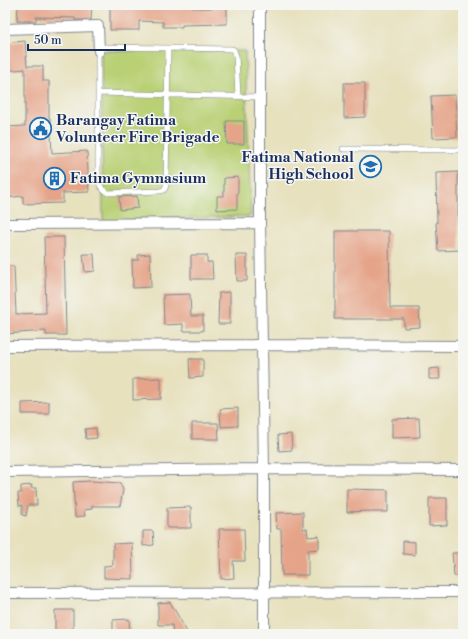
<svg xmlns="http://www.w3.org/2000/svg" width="468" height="639" viewBox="0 0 468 639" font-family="'Libre Bodoni',serif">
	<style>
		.green { fill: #b9d075; stroke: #6a806a }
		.building { fill: #e5a489 }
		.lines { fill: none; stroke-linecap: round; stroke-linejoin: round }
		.lane-casing { stroke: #81888e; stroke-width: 6 }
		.street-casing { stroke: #81888e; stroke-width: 12 }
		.lane { stroke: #fff; stroke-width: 5 }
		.street { stroke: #fff; stroke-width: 10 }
		.labels { text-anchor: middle; stroke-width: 3; stroke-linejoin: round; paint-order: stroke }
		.poi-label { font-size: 15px; font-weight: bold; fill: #1b2f5e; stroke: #f6f6f2; text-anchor: start }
	</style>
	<rect width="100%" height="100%" fill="#f6f6f2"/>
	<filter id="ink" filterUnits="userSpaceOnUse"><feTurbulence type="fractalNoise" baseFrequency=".025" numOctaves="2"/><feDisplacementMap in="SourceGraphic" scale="8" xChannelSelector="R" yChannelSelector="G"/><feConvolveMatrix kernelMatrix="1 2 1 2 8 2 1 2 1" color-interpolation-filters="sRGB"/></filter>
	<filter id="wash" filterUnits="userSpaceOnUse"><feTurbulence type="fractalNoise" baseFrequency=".012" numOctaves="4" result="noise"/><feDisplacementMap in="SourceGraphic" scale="16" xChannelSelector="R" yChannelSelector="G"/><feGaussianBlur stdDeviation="0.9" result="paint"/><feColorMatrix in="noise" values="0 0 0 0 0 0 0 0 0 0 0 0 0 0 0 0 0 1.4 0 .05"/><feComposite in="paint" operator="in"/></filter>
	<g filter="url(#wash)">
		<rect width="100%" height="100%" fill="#e7e1be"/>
		<path class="green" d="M101,51H245L251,216L103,221Z"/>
		<g id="blocks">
			<path class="building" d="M18,5H92L91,20H75V18L36,17V21H17Z
				M110,5H192V8H227V24L182,25V27H163V22L139,21V30H110Z
				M25,41L27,66H43V81H49V118H50L52,153L87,151L89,192L63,193V203L23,204V196L5,198V127L25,126V69L5,71V43Z
				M344,83H365V117L344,118Z
				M455,95L457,137L433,138L431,96Z
				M226,121H244V144H227Z
				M458,172V221L460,250L438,251L436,223H437L436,173Z
				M238,177V193H237V209L217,210V196H224V178Z
				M137,196L138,208L120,210L119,197Z
				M335,231H389L390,308H419L420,327L404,328V319H335Z
				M44,237H64L66,335H46V331L5,334V266H14L16,314L46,313Z
				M83,254H94L95,271L85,272Z
				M150,254L151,287L133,288L132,260H138V255Z
				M191,255H207V262H212L213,279H191Z
				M236,255H247V281H237Z
				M230,292V324H218L219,293Z
				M190,294L191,316H203V331H183V324L164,325L163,295Z
				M189,359H203V377L190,378Z
				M439,368L440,379H429V369Z
				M161,378V399L133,400V379Z
				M49,402V414H22V403Z
				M238,408V426L221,427L220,409Z
				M419,418L420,437L392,438V419Z
				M192,423H218L219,439H192Z
				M96,428L97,438L86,439L85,429Z
				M291,434L292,450L279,451L278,435Z
				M91,481L120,483L123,490L120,506H92V509L84,510L85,516L75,517L73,482Z
				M32,485L31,488H36L37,505H28L26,516L22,515V505L19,506L18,493H21V486Z
				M347,489L388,490V512H370V511L347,512Z
				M429,498H447V525L429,526Z
				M191,507V528H167V508Z
				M303,512V529H307L308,537L319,536V549L308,550V575H282L281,529H277L276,513Z
				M219,529H244L245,561H233L234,578L221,579Z
				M143,531H153L154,545L143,546Z
				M403,541L415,542V555L403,554Z
				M132,543L133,579L104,578V566L113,565V544Z
				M452,553H463V576H454Z
				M170,602L177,614L188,634H173L172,625H158V603Z
				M55,610H73V628L68,629V634H55Z
				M129,619L130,634H113V620Z"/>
		</g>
	</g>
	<g filter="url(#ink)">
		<use href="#blocks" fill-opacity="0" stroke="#81888e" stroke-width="1"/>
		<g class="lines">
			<defs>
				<path id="lane" d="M168,48L166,186L164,190L160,191L108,193C101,189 99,185 98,178V56C99,51 100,49 105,47L232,49L234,50L236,56L238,96
					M98,93L260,97
					M343,149L463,150"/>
				<path id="street" d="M260,5V223L264,469V634
					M5,29L98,26L99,51
					M5,224L260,223
					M5,346L262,345L463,346
					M5,472L264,469L463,470
					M5,593L463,592"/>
			</defs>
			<use href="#lane" class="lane-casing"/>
			<use href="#street" class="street-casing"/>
			<use href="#lane" class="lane"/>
			<use href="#street" class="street"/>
		</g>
	</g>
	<defs>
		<symbol id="civic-ring" viewBox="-11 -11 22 22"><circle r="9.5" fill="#f6f6f2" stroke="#1f6fb2" stroke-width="1.5"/><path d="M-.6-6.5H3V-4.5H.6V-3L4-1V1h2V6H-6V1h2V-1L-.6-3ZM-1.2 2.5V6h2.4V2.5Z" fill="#1f6fb2"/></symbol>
		<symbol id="school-ring" viewBox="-11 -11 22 22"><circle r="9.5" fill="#f6f6f2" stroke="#1f6fb2" stroke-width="1.5"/><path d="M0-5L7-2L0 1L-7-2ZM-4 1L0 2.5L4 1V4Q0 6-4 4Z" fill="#1f6fb2"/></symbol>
		<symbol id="building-ring" viewBox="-11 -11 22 22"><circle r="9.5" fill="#f6f6f2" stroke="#1f6fb2" stroke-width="1.5"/><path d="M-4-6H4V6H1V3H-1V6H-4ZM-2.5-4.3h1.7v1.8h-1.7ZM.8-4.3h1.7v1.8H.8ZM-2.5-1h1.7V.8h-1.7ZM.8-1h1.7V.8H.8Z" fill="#1f6fb2"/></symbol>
	</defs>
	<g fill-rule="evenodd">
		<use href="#civic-ring" x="28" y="116" width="25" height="25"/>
		<use href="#school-ring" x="358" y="154" width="25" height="25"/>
		<use href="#building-ring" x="42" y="166" width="25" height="25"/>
	</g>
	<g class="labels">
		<g class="poi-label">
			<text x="56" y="125">Barangay Fatima<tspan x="56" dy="17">Volunteer Fire Brigade</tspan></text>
			<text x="354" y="162" text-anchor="end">Fatima National<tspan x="354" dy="17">High School</tspan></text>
			<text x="70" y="183">Fatima Gymnasium</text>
		</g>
	</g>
	<rect width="468" height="639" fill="none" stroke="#f6f6f2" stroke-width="20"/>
	<path d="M28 44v6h97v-6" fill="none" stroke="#1b2f5e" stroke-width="2"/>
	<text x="34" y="44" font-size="12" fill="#1b2f5e" stroke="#f6f6f2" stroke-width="3" paint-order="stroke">50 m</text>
</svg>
